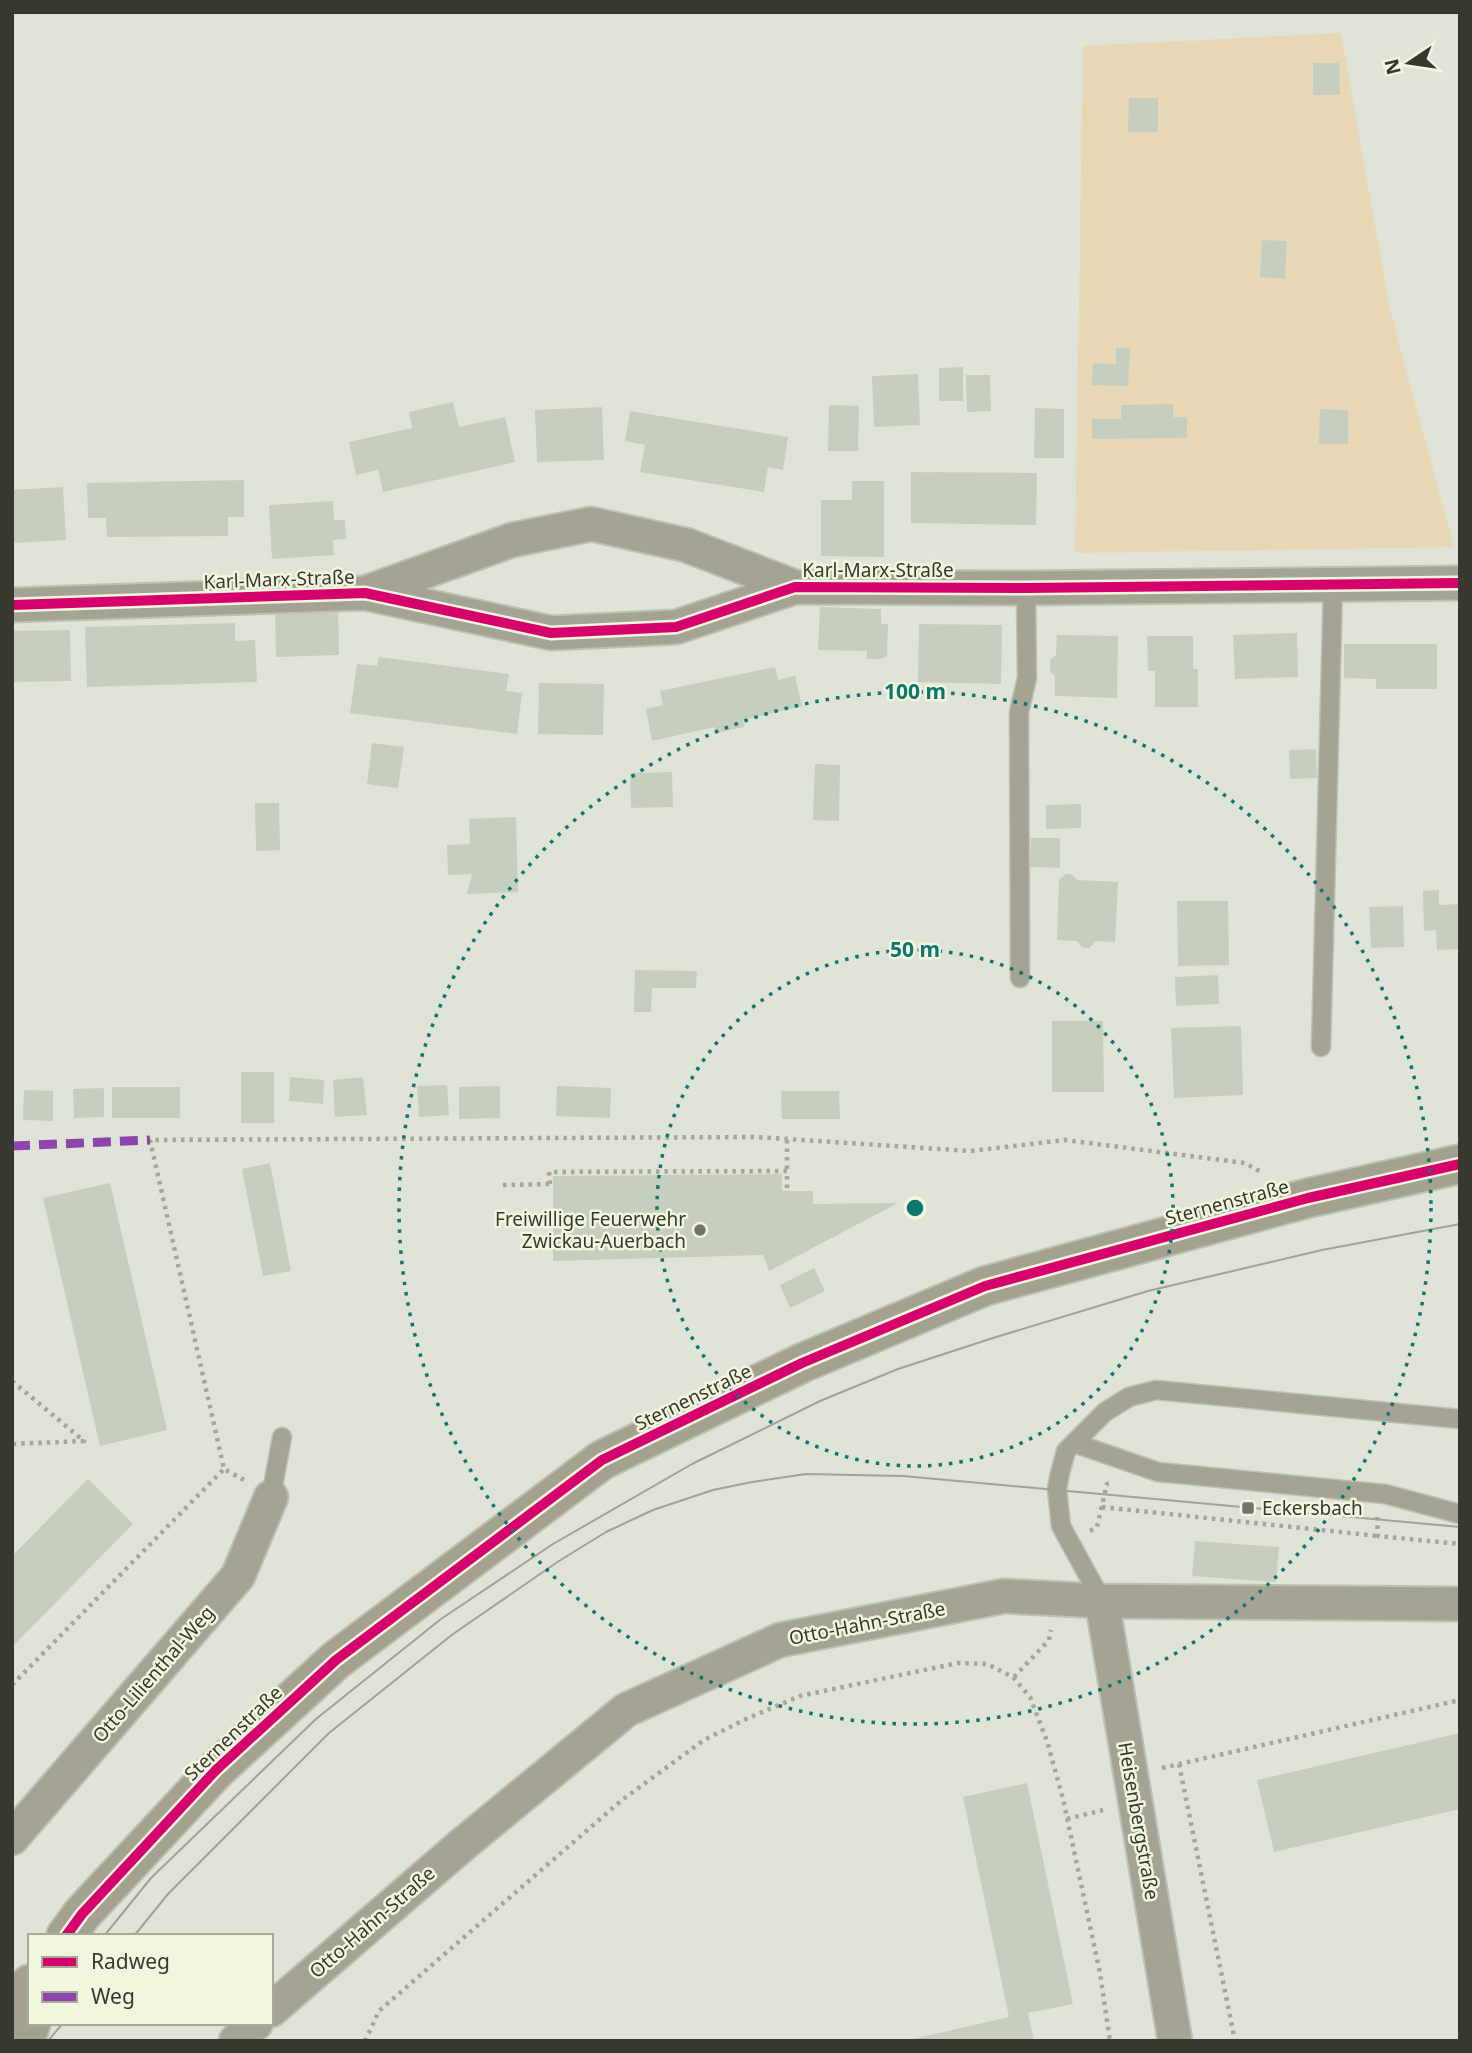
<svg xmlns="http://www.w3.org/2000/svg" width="1472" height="2053" viewBox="0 0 1472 2053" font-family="'Noto Sans',sans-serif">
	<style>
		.green { fill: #e9d8b6 }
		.building { fill: #c6cfbf }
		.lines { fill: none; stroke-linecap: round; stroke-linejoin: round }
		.lane-casing { stroke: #bdc0b6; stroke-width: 21 }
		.street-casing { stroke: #bdc0b6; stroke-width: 37 }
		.secondary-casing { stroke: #bdc0b6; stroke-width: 42 }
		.path { stroke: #a7a699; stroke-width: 4.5; stroke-dasharray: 3.5 5; stroke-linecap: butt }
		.lane { stroke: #a5a393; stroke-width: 18 }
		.street { stroke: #a5a393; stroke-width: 33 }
		.secondary { stroke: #a4a28f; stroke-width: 38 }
		.tram { stroke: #a3a296; stroke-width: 2 }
		.quiet { stroke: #8e44ad; stroke-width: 9; stroke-dasharray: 18 9; stroke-linecap: butt }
		.cycleway-casing { stroke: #f1f6df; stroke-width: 15 }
		.cycleway { stroke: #d6006c; stroke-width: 10 }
		.ring { fill: none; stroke: #0f766e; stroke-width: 3.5; stroke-dasharray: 3.5 7 }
		.poi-dot { fill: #72746a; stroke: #f1f6df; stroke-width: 2.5 }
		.labels { text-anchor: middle; stroke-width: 5; stroke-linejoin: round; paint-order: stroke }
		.street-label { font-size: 19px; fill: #373930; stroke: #f1f6df }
		.poi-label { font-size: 19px; fill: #373930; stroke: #f1f6df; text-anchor: end }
		.centre { fill: #0f766e; stroke: #f1f6df; stroke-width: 3.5 }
		.ring-label { font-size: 21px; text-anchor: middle; font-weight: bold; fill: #0f766e; stroke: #f1f6df; stroke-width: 5; stroke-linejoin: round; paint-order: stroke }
	</style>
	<rect width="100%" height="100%" fill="#e0e3d7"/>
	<path class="green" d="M1341,33L1390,310L1454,547L1075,553L1083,46Z"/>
	<path class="building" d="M1313,63H1339L1340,95H1313Z
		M1129,98H1158V132H1128Z
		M1262,240L1287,241L1285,279L1260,277Z
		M1116,348H1130L1128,386L1092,385L1093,363L1116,364Z
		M963,367V401H939V368Z
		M918,374L920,425L874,427L872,376Z
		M966,375H990L991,411L967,412Z
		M453,402L459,427L505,417L515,462L383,492L378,470L356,475L349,442L412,428L409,412Z
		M1173,404V417H1187V438L1092,439V419H1121V405Z
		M829,405L859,406L858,451H828Z
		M602,407L604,460L537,462L535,410Z
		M1035,408L1064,409V458H1034Z
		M1320,409L1348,410V444H1319Z
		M630,411L788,437L783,470L768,467L764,492L640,472L645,445L625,441Z
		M911,472L1037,473L1036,525L911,523Z
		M244,480V517H228V536L107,537L106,518H88L87,483Z
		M852,481H884V557L821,556V500H852Z
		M63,487L66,540L12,543V490Z
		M333,501L334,520H345L346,539L333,540L334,555L272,559L269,505Z
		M338,606L339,655L276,657L275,608Z
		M820,607L881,609V624H888L887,656L880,659H867V651L818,650Z
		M235,623V641L255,640L257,682L87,687L85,627Z
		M919,624L1002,625L1001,684L918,682Z
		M70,630L71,681L12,682V631Z
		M1297,633L1298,677L1235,679L1233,635Z
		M1057,635L1118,636L1117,698L1055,696V676L1050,671V660L1056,655Z
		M1147,636H1193V669H1198V707H1155V671H1148Z
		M1344,644H1437V689H1376V679L1344,678Z
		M379,657L509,674L506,691L522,693L517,734L350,713L357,664L377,666Z
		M775,667L778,680L795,676L802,706L743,720L744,727L715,733L714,727L652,741L646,709L663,705L660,691Z
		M539,683L604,684L603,735L538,734Z
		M372,743L404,747L398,788L367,784Z
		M1316,749L1317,778L1290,779L1289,750Z
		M815,764L840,765L839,821L813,820Z
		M672,772L673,807L631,808L630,773Z
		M255,803H279L280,850L256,851Z
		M1081,804V828L1046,829V805Z
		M516,817L518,892L467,894L472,874L448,875L447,845L470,844L469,819Z
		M1031,838H1060V868L1030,867Z
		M1066,874H1071L1077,880L1118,882L1115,942L1096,941L1089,948L1082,947L1077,941L1057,940L1059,880Z
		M1439,890V905L1460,904V949L1437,950L1436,930L1424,931L1423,891Z
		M1177,901H1228L1229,965L1178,966Z
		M1403,906L1404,947L1371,948L1369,907Z
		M635,970L697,971L696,988H652L651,1012H634Z
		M1218,975L1219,1004L1176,1006L1175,977Z
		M1052,1021H1103L1104,1092H1052Z
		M1241,1026L1243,1095L1174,1098L1171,1028Z
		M241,1072H274V1123H241Z
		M290,1077L324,1080L323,1104L289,1101Z
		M363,1077L367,1115L335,1117L333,1080Z
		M447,1085L449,1115L419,1117L417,1086Z
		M500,1086V1118L459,1119V1087Z
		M557,1086L611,1088L610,1118L556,1116Z
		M112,1087H180V1118H112Z
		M104,1088V1117L74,1118L73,1089Z
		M24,1090L53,1091V1121L23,1120Z
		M781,1091H839L840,1119H782Z
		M270,1163L291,1271L263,1276L242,1169Z
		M782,1174V1191H813V1204L898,1203L769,1271L763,1255L553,1261V1176Z
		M110,1183L167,1430L100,1446L43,1198Z
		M814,1268L825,1291L790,1308L780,1285Z
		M88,1479L133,1524L12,1647V1556Z
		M1195,1541L1279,1547L1276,1582L1192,1576Z
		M1460,1733V1809L1274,1852L1257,1780Z
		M1027,1783L1073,2004L1028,2013L1034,2041H904L1009,2017L963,1797Z"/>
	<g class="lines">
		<defs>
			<path id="lane" d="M1020,978L1019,712L1027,678L1026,588
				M1321,1047L1333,586
				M1074,1443L1158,1472L1385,1494L1460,1514
				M271,1497L282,1437
				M1102,1601L1061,1526L1057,1489L1060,1473L1066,1451L1105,1412L1129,1397L1156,1390L1460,1419"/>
			<path id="street" d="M365,593L512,540L591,524L686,545L795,587
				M12,605L365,593L551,633L676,627L795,587L1026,588L1460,583
				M1102,1601L1175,2041
				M12,1838L238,1576L271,1497
				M271,2010L462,1845L626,1710L780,1640L1004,1596L1102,1601L1460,1604
				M236,2041L256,2023"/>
			<path id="secondary" d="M66,1936L82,1914L216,1770L336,1660L602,1460L802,1363L985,1286L1308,1198L1460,1164
				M12,2008L30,1984
				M25,2041L31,2023"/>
		</defs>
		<use href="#lane" class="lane-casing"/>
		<use href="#street" class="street-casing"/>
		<use href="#secondary" class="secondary-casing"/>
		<path class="path" d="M787,1140V1171
			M550,1184L549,1172L787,1171V1191
			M503,1185L551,1184
			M12,1381L84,1441L12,1444
			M244,1480L224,1469L150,1140L756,1137L971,1151L1065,1140L1245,1163L1261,1172
			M1102,1507L1378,1536
			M1377,1517L1378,1536L1460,1544
			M1090,1531L1097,1527L1107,1484H1109
			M1014,1677L1049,1640L1051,1630
			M12,1685L224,1469
			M1179,1764L1235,2041
			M1162,1768L1460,1700
			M1067,1819L1103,1810
			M365,2041L379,2011L622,1800L704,1740L748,1718L800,1696L958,1663L987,1664L1013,1677L1030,1697L1047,1741L1063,1799L1100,1973L1110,2041"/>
		<use href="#lane" class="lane"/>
		<use href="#street" class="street"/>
		<use href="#secondary" class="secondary"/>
		<path class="tram" d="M104,1936L151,1878L316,1719L441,1619L553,1544L692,1464L820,1401L898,1369L993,1338L1148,1291L1322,1250L1460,1224
			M134,1936L168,1894L329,1733L453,1634L559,1561L606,1532L653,1510L713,1490L752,1482L806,1474L903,1476L1460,1527
			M19,2041L31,2023
			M48,2041L63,2023"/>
		<path class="quiet" d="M12,1146L150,1140"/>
		<defs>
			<path id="cycleway" d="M12,605L365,593L551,633L676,627L795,587L1026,588L1460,583
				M66,1936L82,1914L216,1770L336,1660L602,1460L802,1363L985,1286L1308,1198L1460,1164"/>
		</defs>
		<use href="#cycleway" class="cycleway-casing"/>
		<use href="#cycleway" class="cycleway"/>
	</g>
	<g class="ring">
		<circle cx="915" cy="1208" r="258"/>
		<circle cx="915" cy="1208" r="516"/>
	</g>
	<g class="poi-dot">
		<circle cx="700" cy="1230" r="7"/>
		<rect x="1241" y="1501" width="14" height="14" rx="3.5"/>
	</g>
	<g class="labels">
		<g class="street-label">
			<text x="878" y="577">Karl-Marx-Straße</text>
			<text transform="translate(279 579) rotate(-2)" y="7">Karl-Marx-Straße</text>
			<text transform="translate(1227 1202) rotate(-15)" y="7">Sternenstraße</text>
			<text transform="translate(693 1397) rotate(-26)" y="7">Sternenstraße</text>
			<text transform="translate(867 1623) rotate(-11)" y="7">Otto-Hahn-Straße</text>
			<text transform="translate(153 1674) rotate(-49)" y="7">Otto-Lilienthal-Weg</text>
			<text transform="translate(233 1733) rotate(-44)" y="7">Sternenstraße</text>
			<text transform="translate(1139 1821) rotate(80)" y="7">Heisenbergstraße</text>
			<text transform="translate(372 1922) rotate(-41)" y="7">Otto-Hahn-Straße</text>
		</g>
		<g class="poi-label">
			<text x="686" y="1226">Freiwillige Feuerwehr<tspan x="686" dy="22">Zwickau-Auerbach</tspan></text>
			<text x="1262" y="1515" text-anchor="start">Eckersbach</text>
		</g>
	</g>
	<circle cx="915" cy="1208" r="10" class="centre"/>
	<g class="ring-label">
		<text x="915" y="699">100 m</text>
		<text x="915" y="957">50 m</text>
	</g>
	<rect width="1472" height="2053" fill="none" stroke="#373930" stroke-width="28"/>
	<rect x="28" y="1934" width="245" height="91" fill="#f1f6df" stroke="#a7aa99" stroke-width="2"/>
	<rect x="42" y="1957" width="35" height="10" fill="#d6006c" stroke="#a7aa99" stroke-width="2"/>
	<text x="91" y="1969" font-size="21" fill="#373930">Radweg</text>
	<rect x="42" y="1992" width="35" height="10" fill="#8e44ad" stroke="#a7aa99" stroke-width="2"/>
	<text x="91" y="2004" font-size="21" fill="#373930">Weg</text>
	<g transform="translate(1409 63) rotate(257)" stroke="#f1f6df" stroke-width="5" paint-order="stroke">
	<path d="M0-5L12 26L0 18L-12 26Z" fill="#373930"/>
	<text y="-10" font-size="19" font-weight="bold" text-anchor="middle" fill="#373930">N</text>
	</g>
</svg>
